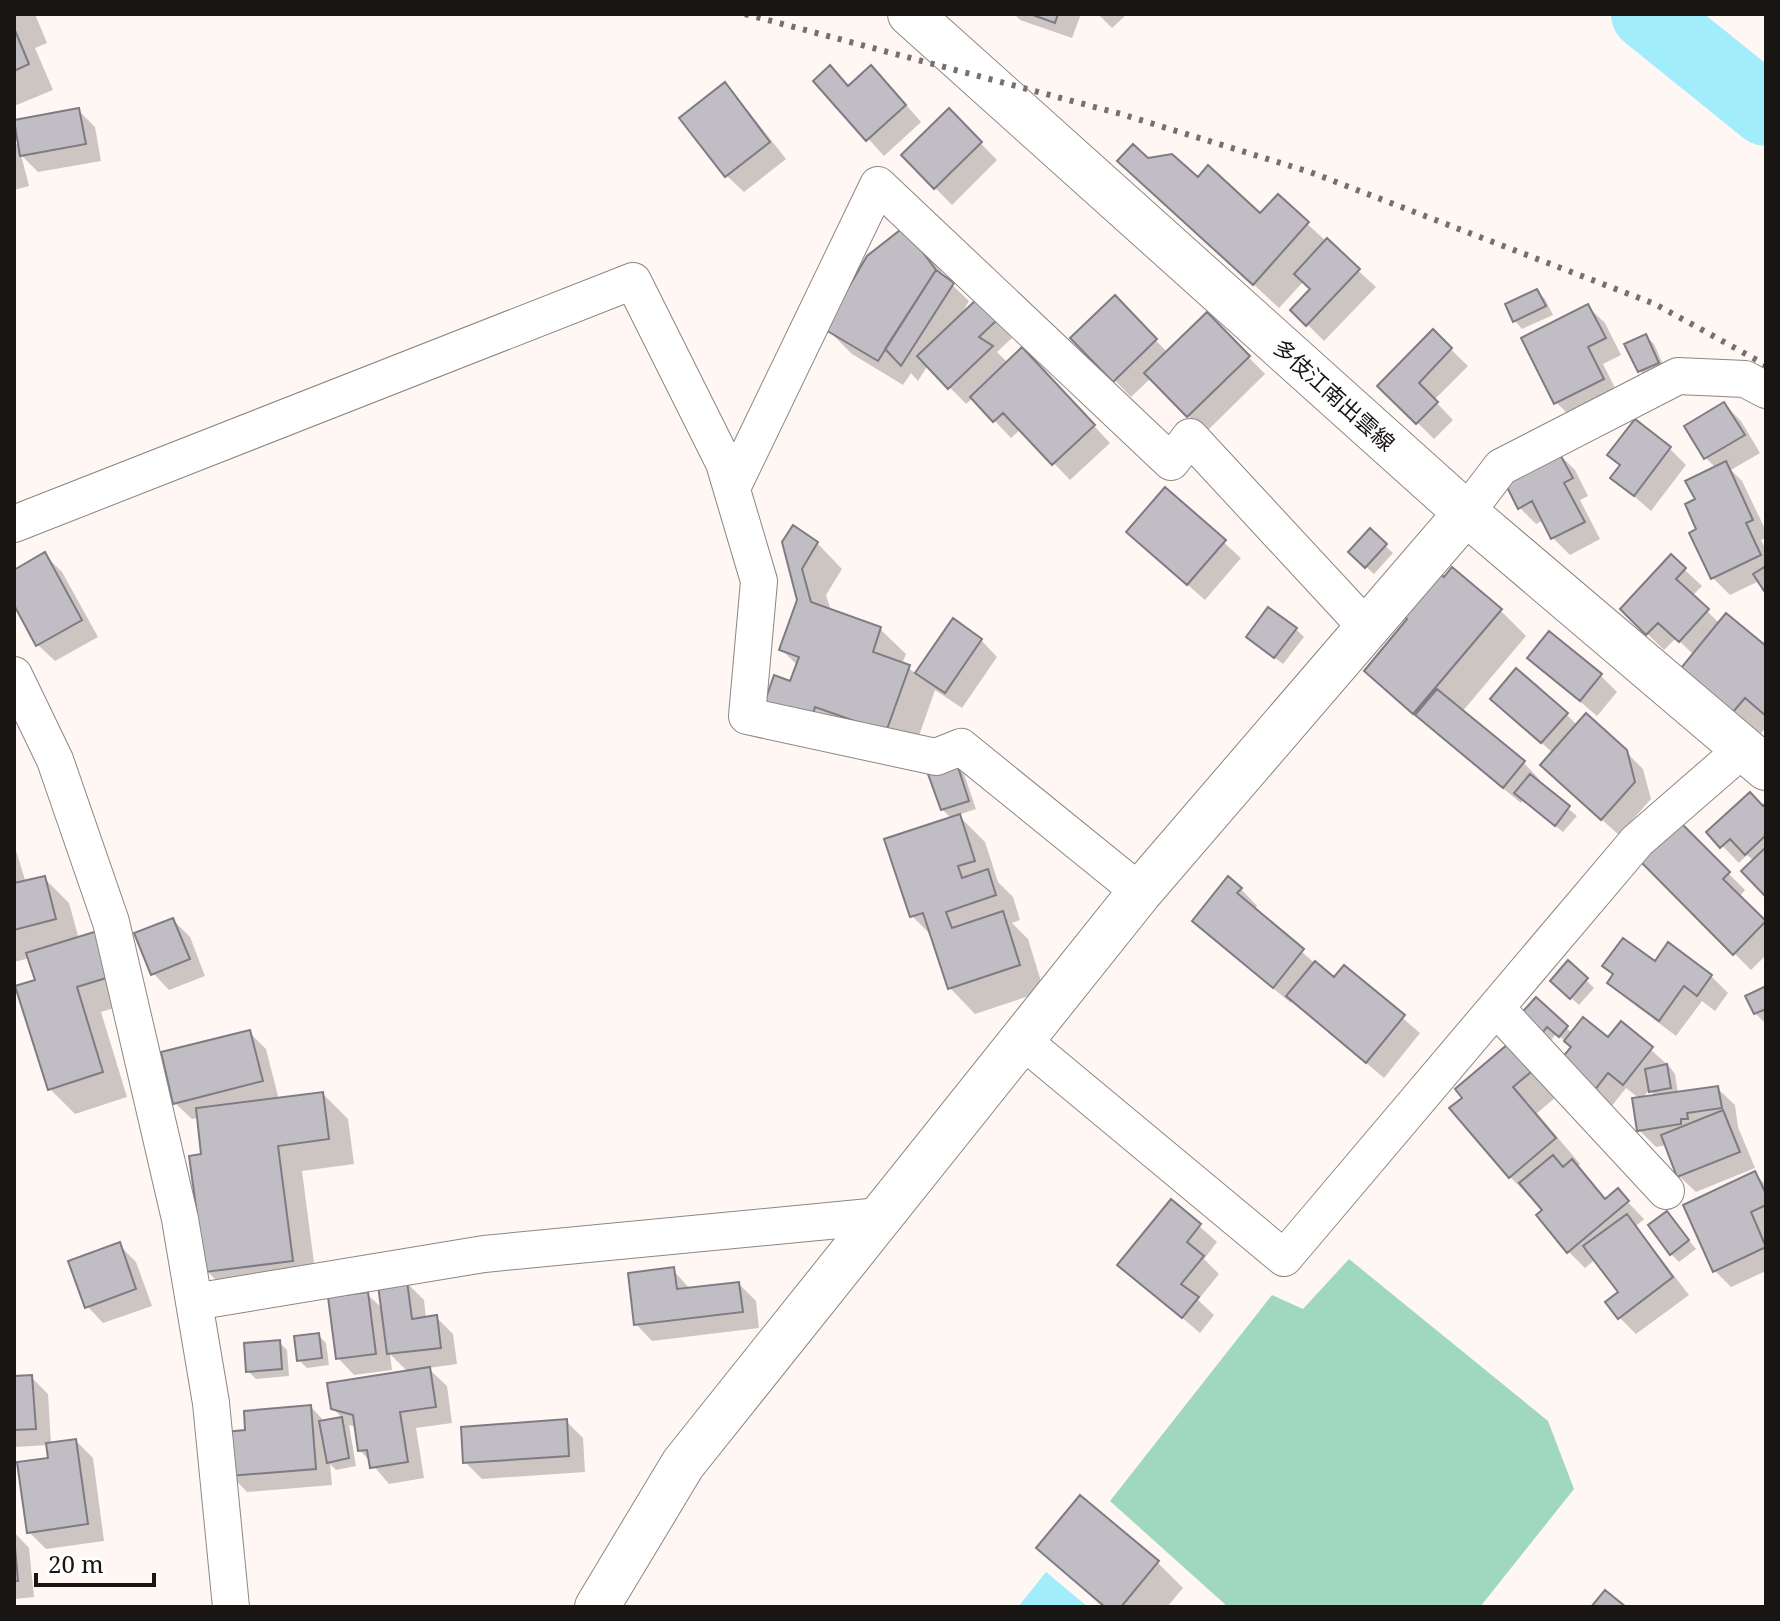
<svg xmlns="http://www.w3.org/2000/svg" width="1780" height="1621" viewBox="0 0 1780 1621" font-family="'Noto Serif','Noto Sans JP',serif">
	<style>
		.green { fill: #a0d8bd }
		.water { fill: #a2edfb }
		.shadow { fill: #0003; fill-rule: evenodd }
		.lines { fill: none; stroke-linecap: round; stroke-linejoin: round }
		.river { stroke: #a2edfb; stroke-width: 72 }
		.building { fill: #c1bdc5; stroke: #7f7b83; stroke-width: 2 }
		.street-casing { stroke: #8e8681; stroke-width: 38 }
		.secondary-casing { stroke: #8e8681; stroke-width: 46 }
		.street { stroke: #fff; stroke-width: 36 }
		.secondary { stroke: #fff; stroke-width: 44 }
		.rail { stroke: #75706d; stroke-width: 6; stroke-dasharray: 4 8; stroke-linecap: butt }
		.labels { text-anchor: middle; stroke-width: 8; stroke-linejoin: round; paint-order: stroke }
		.street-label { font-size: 22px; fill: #181513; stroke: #fff }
	</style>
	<rect width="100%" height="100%" fill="#fff7f3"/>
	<path class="green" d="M1349,1259L1548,1421L1574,1489L1480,1607H1228L1110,1501L1272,1295L1303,1309Z"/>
	<path class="water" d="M1046,1572L1088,1607H1018Z"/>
	<path class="shadow" d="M14,14H35L47,43L35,48L53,90L14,106Z
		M1014,14H1081L1072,38L1020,20Z
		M1098,14H1127L1112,28Z
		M816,81L849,88L888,84L921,122L884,156Z
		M724,85L741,102L786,159L744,192L727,176L682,118Z
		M78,110L95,127L101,161L38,172L21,155L29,186L14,190V142L20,147Z
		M949,111L997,160L952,205L903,155Z
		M1147,160L1260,216L1278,197L1376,287L1324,341L1293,310L1313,289L1304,281L1279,308L1120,161Z
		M904,229L929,255L949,282L969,301L961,315L993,318L1012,338L997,352L1008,363L1039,367L1110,443L1070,480L1021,429L1011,438L973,398L966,404L928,365L918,381L911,373L903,385L852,354L827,329Z
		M1537,291L1545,299L1553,315L1522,329L1515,321Z
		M1115,298L1168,353L1207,315L1265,374L1205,433L1151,378L1131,397L1073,338Z
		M1588,307L1605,323L1621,355L1603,364L1619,396L1573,419L1556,402Z
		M1433,332L1468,366L1434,400L1453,420L1434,439L1380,386Z
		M1646,336L1654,344L1666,371L1648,379L1640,371Z
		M1724,404L1741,421L1760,453L1731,470L1742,481L1766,531V538L1761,540L1766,550V591L1759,581L1730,595L1713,578L1691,534L1699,530L1697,500L1716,468L1706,458L1687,426Z
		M1670,449L1686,465L1651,511L1612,477Z
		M1558,453L1575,470L1588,496L1580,500L1600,539L1570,555L1553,538L1544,520L1536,524L1520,508Z
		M1165,490L1241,558L1205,600L1146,548Z
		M1370,531L1393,553L1374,574L1350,552Z
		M784,542L817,543L842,569L826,595L831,611L880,629L906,654L902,664L917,674L953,621L981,640L997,657L962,708L935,690L912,756L835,748L792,684L798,666L782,650L799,600Z
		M45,555L62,572L98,637L55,661L38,645L14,601V572Z
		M1671,557L1702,586L1692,596L1720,624L1766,649V727L1759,736L1709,693L1694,655L1676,638L1664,650L1622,609Z
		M1444,579L1501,611L1526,636L1462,712L1524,763L1540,780L1538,783L1577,816L1563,832L1523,800L1521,803L1440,737L1367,671Z
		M1296,629L1304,637L1283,664L1256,644Z
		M1529,658L1600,675L1617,692L1597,716Z
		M1566,714L1578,726L1626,752L1643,769L1651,799L1619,835L1560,782L1553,753L1510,715Z
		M956,766L964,774L976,809L958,815L985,842L998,882L1013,897L1020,920L1012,923L1028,939L1044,991L975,1014L950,988L933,937L912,916L952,819L942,809Z
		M1766,806V895L1754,861L1747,855L1739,863L1709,832Z
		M1678,823L1745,890L1739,897L1766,924V955L1751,970L1641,860Z
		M14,844L26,883L44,878L69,903L79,939L143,999L101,1012L127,1097L75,1114L50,1089L37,981L30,958L14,962Z
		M1241,889L1257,906L1254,910L1334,980L1344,968L1420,1033L1384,1078L1293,1000L1291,1003L1211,937L1194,920Z
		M173,920L190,937L205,976L169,990L153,973Z
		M1568,963L1594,988L1579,1005L1552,981Z
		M1605,966L1711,976L1728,993L1715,1011L1702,1001L1676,1036L1627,999L1610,983L1615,976Z
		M1766,988V1024L1755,1013Z
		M1536,1000L1572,1033L1609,1040L1622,1024L1669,1066L1675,1074L1678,1094L1718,1089L1735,1105L1738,1127L1755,1168L1696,1192L1679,1176L1667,1145L1656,1147L1639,1130L1640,1099L1626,1088L1611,1107L1578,1080L1573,1047L1556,1034L1547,1045L1527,1027ZM1649,1090L1657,1097L1642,1099Z
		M249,1032L266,1049L279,1100L323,1094L348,1119L354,1164L302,1171L317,1286L232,1296L207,1271L203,1156L199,1118L192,1119L175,1103Z
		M1508,1047L1555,1098L1537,1113L1580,1164L1577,1167L1606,1200L1617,1191L1644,1219L1636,1226L1689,1295L1636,1334L1619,1317L1621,1293L1596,1259L1585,1268L1568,1251L1544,1211L1510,1177L1465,1098Z
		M1755,1174L1766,1185V1271L1731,1287L1714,1270Z
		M1171,1201L1217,1242L1204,1259L1219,1274L1198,1300L1214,1315L1200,1333L1120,1265Z
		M1667,1213L1696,1249L1679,1262L1671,1254Z
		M119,1245L136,1262L152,1306L103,1323L87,1306Z
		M673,1270L691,1290L739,1284L756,1301L759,1328L652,1341L636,1324Z
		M407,1283L424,1300L426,1319L436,1317L453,1334L457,1364L428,1368L447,1386L452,1423L416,1428L424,1478L389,1484L360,1450L357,1427L349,1425L356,1466L336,1470L330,1464L332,1485L247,1492L231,1475L247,1432L311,1407L325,1422L343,1419L333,1408L408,1372L390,1354L392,1370L354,1375L338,1358L367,1294L384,1310Z
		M318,1335L326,1343L329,1365L307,1368L299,1360Z
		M279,1342L287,1350L289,1376L256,1379L248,1371Z
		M31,1377L48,1394L51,1444L76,1441L93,1458L104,1541L46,1549L29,1532L50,1460L48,1445L16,1447L14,1445V1378Z
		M566,1421L583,1438L585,1472L482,1479L465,1462Z
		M14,1532L29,1548L34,1597L14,1599Z
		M1038,1548L1158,1563L1183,1588L1167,1607H1103Z"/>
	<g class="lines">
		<path class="river" d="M1647,14L1766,110"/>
	</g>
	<path class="building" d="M1030,14H1058L1055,23Z
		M14,28L29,64L14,71Z
		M830,65L848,86L871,65L906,105L866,141L813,81Z
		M725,82L770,142L725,177L679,118Z
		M79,108L86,144L20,156L14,120Z
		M949,108L982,142L934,189L901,155Z
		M1133,144L1148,158L1172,154L1198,177L1208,165L1260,213L1278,194L1309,222L1253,285L1117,161Z
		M904,227L936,270L878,361L824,329L867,256Z
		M1327,238L1360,269L1306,326L1290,310L1310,289L1294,274Z
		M936,270L954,283L901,366L885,349Z
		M1537,289L1546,306L1513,322L1505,304Z
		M1115,295L1157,339L1113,382L1070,338Z
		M977,299L997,320L979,337L993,346L948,389L917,356Z
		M1588,304L1606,338L1588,347L1604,379L1554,404L1521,338Z
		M1207,312L1250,356L1187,417L1144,373Z
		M1433,329L1452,348L1419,383L1438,402L1416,424L1377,386Z
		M1646,334L1659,363L1638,372L1624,344Z
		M1022,347L1095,425L1052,465L1003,413L993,422L970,397Z
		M1724,402L1745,435L1704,459L1684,426Z
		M1635,419L1671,447L1634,496L1610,478L1620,465L1607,455Z
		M1558,451L1573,478L1564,483L1585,522L1551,539L1532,501L1518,509L1503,479Z
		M1726,461L1753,520L1746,523L1761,555L1711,579L1689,533L1696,529L1685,504L1695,499L1685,481Z
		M1165,487L1226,540L1187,585L1126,532Z
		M793,525L818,542L802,569L811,602L881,627L873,652L910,665L886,732L815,707L810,724L763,707L774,675L790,681L799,657L779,650L797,600L782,542Z
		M1370,528L1387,544L1365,568L1348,552Z
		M45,552L82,620L36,646L14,605V570Z
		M1671,554L1686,568L1676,579L1709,609L1679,642L1658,623L1646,635L1620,609Z
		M1766,566V594L1753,574Z
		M1452,567L1502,609L1413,714L1364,671L1407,619L1398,611L1434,568L1444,577Z
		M1268,607L1297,628L1274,658L1246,637Z
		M1726,613L1766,646V716L1745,698L1733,712L1681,668Z
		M953,618L982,639L945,693L915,673Z
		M1549,631L1602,674L1580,701L1527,658Z
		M1516,668L1568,713L1541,743L1490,699Z
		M1437,689L1525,761L1503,788L1415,715Z
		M1586,713L1627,750L1635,782L1601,820L1540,765Z
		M957,764L969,801L941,810L928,774Z
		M1530,774L1570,806L1555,826L1514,793Z
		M1750,792L1763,806L1766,803V835L1745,855L1730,839L1720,848L1706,832Z
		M960,814L975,861L958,866L962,878L988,869L996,895L946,912L952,928L1003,911L1020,965L948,989L923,913L910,917L884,839Z
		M1678,820L1730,872L1723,879L1766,921L1733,955L1639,860Z
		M1766,847V895L1765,896L1741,871Z
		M45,876L56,919L14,930V883Z
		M1228,876L1242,888L1237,893L1304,949L1273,988L1192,921Z
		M173,918L190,959L151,975L134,933Z
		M104,929L119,974L77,987L103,1072L48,1090L15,986L35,980L26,953Z
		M1623,938L1655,961L1668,942L1712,975L1697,996L1684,986L1659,1021L1607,983L1613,974L1602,966Z
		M1568,960L1588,978L1570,999L1550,981Z
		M1315,961L1334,977L1344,965L1405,1015L1366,1063L1286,996Z
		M1766,986V1009L1754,1014L1745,996Z
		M1536,997L1568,1026L1559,1037L1547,1027L1538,1038L1516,1019Z
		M1583,1017L1608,1037L1621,1021L1653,1047L1623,1085L1608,1073L1594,1091L1558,1063L1571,1047L1564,1041Z
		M250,1030L263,1081L173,1104L161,1052Z
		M1508,1044L1531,1072L1513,1087L1556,1138L1509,1178L1449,1108L1462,1098L1455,1089Z
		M1667,1064L1671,1088L1649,1092L1645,1069Z
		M1718,1086L1722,1108L1687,1113L1688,1119H1681V1124L1637,1131L1632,1098Z
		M323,1092L329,1139L278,1146L293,1261L205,1272L189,1156L201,1154L196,1108Z
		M1723,1110L1740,1152L1677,1177L1661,1135Z
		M1553,1155L1563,1167L1572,1159L1605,1199L1618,1188L1629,1201L1567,1253L1536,1215L1542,1210L1519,1183Z
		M1755,1171L1766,1194V1205L1751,1212L1766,1247L1713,1272L1683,1205Z
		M1171,1199L1201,1224L1187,1242L1204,1256L1181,1284L1199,1297L1182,1318L1117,1265Z
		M1667,1211L1689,1240L1670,1255L1648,1225Z
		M1627,1214L1673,1277L1618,1319L1605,1302L1618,1292L1583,1246Z
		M120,1242L136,1289L85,1308L68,1261Z
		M674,1267L677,1289L739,1282L743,1312L634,1325L628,1273Z
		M407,1281L412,1319L437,1315L441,1348L387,1354L378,1285Z
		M368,1292L376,1354L336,1359L328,1297Z
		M319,1333L322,1358L297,1361L294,1336Z
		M280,1340L282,1369L246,1372L244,1343Z
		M430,1367L436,1407L400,1412L408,1462L370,1468L367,1450L358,1451L353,1415L331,1409L327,1383Z
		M32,1375L36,1429L14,1430V1376Z
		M311,1405L316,1469L229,1476L225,1432L245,1430L244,1411Z
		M342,1417L349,1458L327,1463L319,1421Z
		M567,1419L569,1456L463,1463L461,1427Z
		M76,1439L88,1524L27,1533L17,1462L48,1458L46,1443Z
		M1080,1495L1159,1561L1121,1607H1105L1036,1548Z
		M14,1536L18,1581H14Z
		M1605,1590L1626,1607H1591Z"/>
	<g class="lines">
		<defs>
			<path id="street" d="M732,488L878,185L1171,462L1190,437L1367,628
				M1466,513L1501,467L1678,376L1745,379L1766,390
				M14,524L633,281L724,463L759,581L747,716L936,757L961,747L1140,892
				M14,675L55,760L111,922L180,1219L211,1403L231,1607
				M1496,1008L1666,1191
				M1022,1040L1284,1258L1637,841L1744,748
				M194,1302L484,1254L880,1216"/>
			<path id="secondary" d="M910,14L1466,513L1766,768
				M597,1607L683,1464L1140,892L1466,513"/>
		</defs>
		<use href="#street" class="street-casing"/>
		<use href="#secondary" class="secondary-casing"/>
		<use href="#street" class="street"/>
		<use href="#secondary" class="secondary"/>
		<path class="rail" d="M745,14L1121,114L1310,172L1655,304L1766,365"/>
	</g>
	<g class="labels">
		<g class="street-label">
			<text transform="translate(1334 395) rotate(42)" y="8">多伎江南出雲線</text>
		</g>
	</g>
	<rect width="1780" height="1621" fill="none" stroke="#181513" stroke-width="32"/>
	<path d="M36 1573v12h118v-12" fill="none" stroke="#181513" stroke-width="4"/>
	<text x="48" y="1573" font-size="24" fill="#181513" stroke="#ffffff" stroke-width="6" paint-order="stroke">20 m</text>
</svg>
